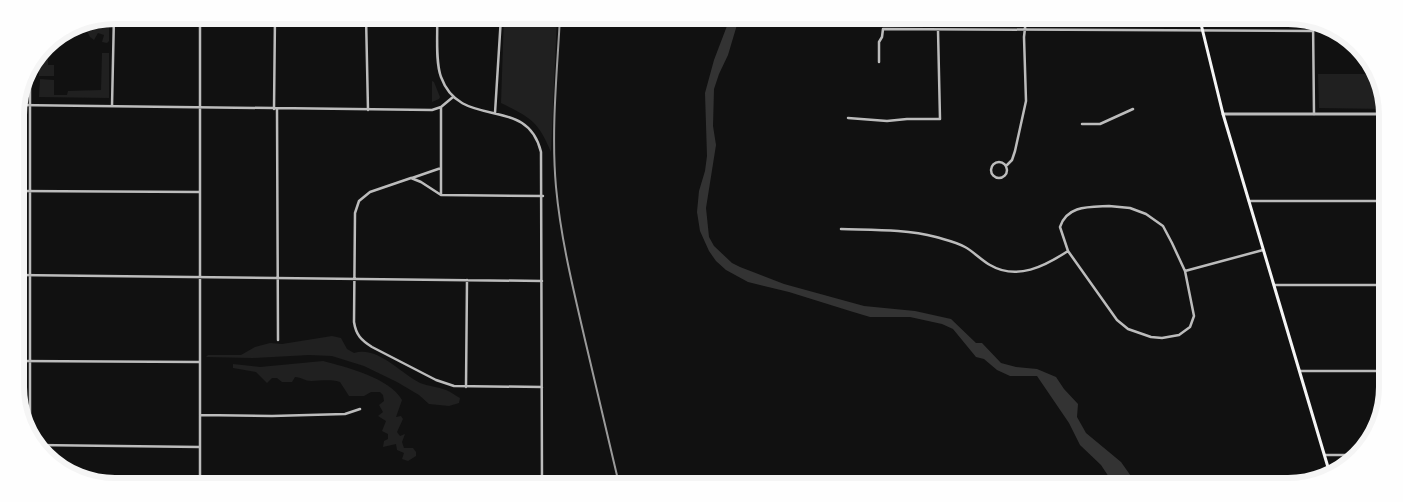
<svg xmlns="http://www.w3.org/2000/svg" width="1403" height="502" viewBox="0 0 1403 502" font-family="'Source Sans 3',sans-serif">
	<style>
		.green { fill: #202020 }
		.water { fill: #333 }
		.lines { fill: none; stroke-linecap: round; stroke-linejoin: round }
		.minor { stroke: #bcbcbc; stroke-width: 2.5 }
		.tertiary { stroke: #bcbcbc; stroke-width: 3 }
		.secondary { stroke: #f5f5f5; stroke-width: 3 }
		.rail { stroke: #9a9a9a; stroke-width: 2 }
		.rim { fill: none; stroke: #f5f5f5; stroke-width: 6 }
	</style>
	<rect width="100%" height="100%" fill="#111"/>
	<path class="green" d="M109,16V41L107,43L102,42L104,35L98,33L94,40L90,37L82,21Z
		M504,17H557L551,152C538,120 529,117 501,103Z
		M48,40V65H54V76H39V53Z
		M102,53H109V98L39,97L40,79L54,80V95H67L68,91L101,90Z
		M1318,74H1375L1387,101V109L1319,108Z
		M432,81L434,82L440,97L439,99L432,102Z
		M332,336L341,338L347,349L354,353C378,346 400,373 420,383C428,386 438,387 446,390C451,392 456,396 460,398L459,403L449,406L429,404L419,395L397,382L364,366L332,356L309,355L253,358L206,357L208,355H241L255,347L270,343L282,344Z
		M323,361C346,367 390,378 402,400L396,417L401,416L403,419L397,432L400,436L405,434L402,442L404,448H413L416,452V456L408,461L402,459L404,453L397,450L396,444L383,447L384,441L388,439V434L382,431L386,421L378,416L383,412L379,405L384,401L383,395L380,392H371L364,396H349L340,382C329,379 321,381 311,381C305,381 301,377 295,377L292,382H282L277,378H272L267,383L256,372L233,368V364L260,367Z"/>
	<path class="water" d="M730,18H739L728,55L719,74L714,89L713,126L716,145L706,208L709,237L714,246L732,263L740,267L784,284L864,306L915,311L951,319L976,343H982L1001,363L1016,367L1037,369L1056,377L1064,389L1078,404L1077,417L1086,433L1121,462L1138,486H1115L1101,465L1080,445L1069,423L1037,376H1010L997,370L984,359L976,357L953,329L942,324L910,317H870L850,311L789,292L748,282L726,270L716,261L709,251L700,231L697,212L699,191L705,171L707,156L705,93L714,60Z"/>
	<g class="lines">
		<path class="minor" d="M366,16L368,110
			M437,16C438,34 435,61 441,77C461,132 527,93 541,152L542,484
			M1313,20L1314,114
			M879,62V42L882,37L883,29L1313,31
			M30,65V433
			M16,105L432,110L441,107L453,97
			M112,106L114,15
			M441,107V195
			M274,109L275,16
			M277,109L278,340
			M495,113L501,17
			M848,118L887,121L907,119H940L938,30
			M1082,124H1100L1133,109
			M991 170a8 8 0 1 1 16 0a8 8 0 1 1-16 0Z
			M1006,166L1012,160L1015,151L1026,101L1024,37L1026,19
			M412,178L441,168
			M16,191L200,192
			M441,195L421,182L411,178L370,192L359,201L355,213L354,322C356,335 361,340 372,347L436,380L454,386L542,387
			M442,195L543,196
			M1249,201H1386
			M1109,206L1130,208L1146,214L1163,226L1172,243L1185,271L1194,316L1190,327L1179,335L1162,338L1151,337L1128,329L1117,320L1068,251L1060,227C1067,205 1090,207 1109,206Z
			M841,229C873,230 906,229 936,237C946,240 956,242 965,247C974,252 981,260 990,265C1017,281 1045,266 1068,251
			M1185,271L1263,250
			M16,275L542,281
			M1274,285H1385
			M17,361L199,362
			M1300,371H1383
			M466,387L467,280
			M200,415L272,416L345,414L360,409
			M36,445L200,447
			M1325,455H1357
			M200,482V15"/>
		<path class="tertiary" d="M1223,114H1387"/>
		<path class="secondary" d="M1200,20L1223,114L1330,474"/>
		<path class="rail" d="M560,17C557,73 551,131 556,187C561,241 574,292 586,344C597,391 608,437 619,484"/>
	</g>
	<path d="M0 0H1403V502H0ZM115 24H1288A91 91 0 0 1 1379 115V387A91 91 0 0 1 1288 478H115A91 91 0 0 1 24 387V115A91 91 0 0 1 115 24Z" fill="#fefefe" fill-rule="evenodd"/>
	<path class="rim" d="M115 24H1288A91 91 0 0 1 1379 115V387A91 91 0 0 1 1288 478H115A91 91 0 0 1 24 387V115A91 91 0 0 1 115 24Z"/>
</svg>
